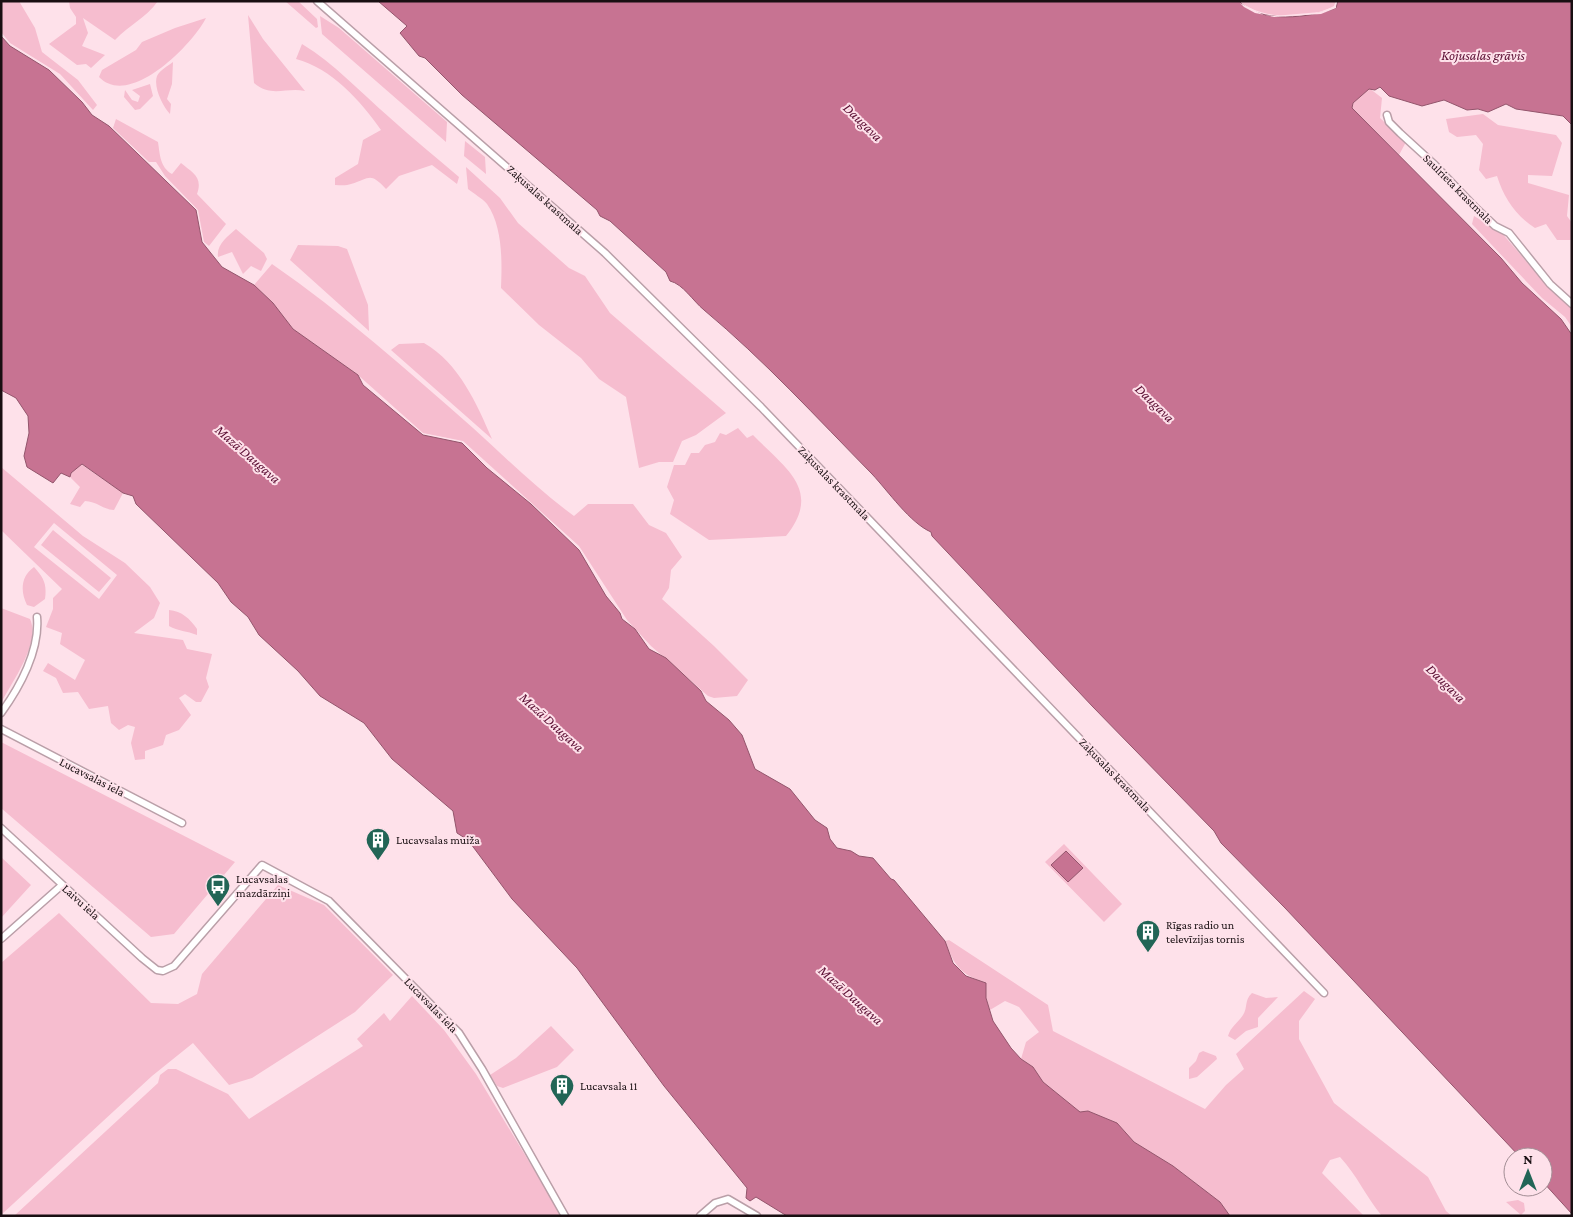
<svg xmlns="http://www.w3.org/2000/svg" width="1573" height="1217" viewBox="0 0 1573 1217" font-family="'Crimson Pro',serif">
	<style>
		.green { fill: #f6bdcf; fill-rule: evenodd }
		.water { fill: #c77392; stroke: #93556c }
		.pier { fill: #fee1ea }
		.lines { fill: none; stroke-linecap: round; stroke-linejoin: round }
		.minor-casing { stroke: #ba9fa8; stroke-width: 9 }
		.minor { stroke: #fff; stroke-width: 6 }
		.labels { text-anchor: middle; stroke-width: 4; stroke-linejoin: round; paint-order: stroke }
		.street-label { font-size: 12px; fill: #190f12; stroke: #fee1ea }
		.poi-label { font-size: 12px; fill: #190f12; stroke: #fee1ea; text-anchor: start }
		.water-label { font-size: 14px; font-style: italic; fill: #5a0d32; stroke: #fee1ea }
	</style>
	<rect width="100%" height="100%" fill="#fee1ea"/>
	<path class="green" d="M1,1H19L35,28L42,52L78,80L97,105L93,110L60,74L10,43L1,32Z
		M69,1H158C145,19 130,24 115,40L83,18L88,33L82,46L105,55L91,68L86,64L77,65L49,44L76,24V17L70,8Z
		M285,1H298L317,19L318,27L316,28Z
		M1239,1H1336L1334,6C1308,20 1262,20 1239,1Z
		M248,15L263,39L305,91C286,87 271,98 254,83Z
		M320,16L339,28L447,122L446,142L322,34Z
		M206,18C193,44 130,109 99,77L102,70L136,50L142,42L175,28Z
		M302,44C335,64 360,92 389,117C412,138 436,157 459,177L457,184L432,165L399,176L386,189C369,171 370,179 351,184C346,186 340,185 335,185V178L358,164L363,140L381,130C361,101 331,68 296,59Z
		M173,62L172,84L167,99L171,104L170,114C163,107 153,87 157,76C160,70 168,66 173,62Z
		M150,84L153,96L140,109L135,110L124,97L125,90L132,100L138,102L140,96L132,90Z
		M1369,88L1382,98L1380,118L1406,142L1399,155L1352,108L1353,103Z
		M1483,114L1498,125L1556,135L1562,143L1552,176L1528,175V183L1569,195L1567,216L1572,223V240H1557L1546,224L1535,228C1515,215 1504,198 1497,176L1486,179L1479,170L1483,144L1476,135L1457,137L1449,132L1446,119Z
		M116,119L158,142C160,155 160,167 172,174L181,163C193,173 203,177 197,194L226,224L209,246L204,242L198,210L165,176L156,162H149L113,128Z
		M465,141L485,157L486,174L464,156Z
		M466,167L500,198L518,223L569,268L585,276L610,313L726,413L696,435L682,441L673,462H659L639,468L626,397L599,379L581,358L539,325L501,288C502,262 503,227 487,204C482,198 474,194 468,189Z
		M1474,216L1501,232L1551,290L1572,309V327L1565,317L1542,298L1472,224Z
		M236,229L264,253L267,259L261,271L251,266L243,274L232,252L218,257C216,245 228,236 236,229Z
		M298,245L338,246L347,249L368,305L369,331L290,260Z
		M272,264C343,313 408,371 473,428C506,458 537,489 574,516L588,504H633L649,525L666,533L682,557L671,570L669,588L662,599L714,646L748,680L737,696L714,698L708,696L651,646L627,620L579,546L495,470L463,441L423,433L358,375L293,329L273,303L254,285Z
		M424,343C459,363 477,404 492,439L391,350L399,344Z
		M738,428L747,438L753,435C785,468 823,490 786,536L709,540L670,514L674,500L667,487L674,465H685L691,453H699L705,445L715,442L720,433L726,435Z
		M81,464L123,493L114,510C104,510 96,501 85,501L80,507L70,504L80,487L70,477L71,473Z
		M1,467L83,536L125,563L150,587L160,603L154,618L134,633L183,640L187,649L212,654L206,678L209,687L201,702H196L185,694L179,698L191,715L179,730L166,735L163,745L145,751V759L135,760L131,743L135,727L128,725L119,730L111,723L108,706L89,709L78,692L63,693L56,678L43,671L48,663L75,680L85,660L60,644L62,633L46,627L53,609V598L62,589L1,530ZM54,523L117,575L99,599L34,547Z
		M53,530L111,578L99,592L41,545Z
		M34,567C44,578 47,584 45,599L34,607L27,605C20,591 21,576 34,567Z
		M1,608L30,619C41,643 12,682 1,703Z
		M169,610C182,611 190,619 197,629V635C187,631 178,631 169,626Z
		M1,742L235,862L174,934L151,937L1,808Z
		M1064,844L1122,904L1104,922L1045,862Z
		M1,857L31,885L1,918Z
		M278,885L324,905L393,975L355,1012L252,1078L229,1085L193,1043L152,1076L1,1215V963L59,913L151,1003L178,1004L197,994L202,974Z
		M949,940L1048,1005L1053,1031L1205,1109L1226,1085L1244,1069L1236,1054L1304,991L1315,999L1299,1021V1039L1334,1103L1428,1177L1446,1211L1452,1216H1382C1366,1197 1357,1175 1340,1157L1330,1160L1322,1173L1364,1216H1230L1220,1202L1173,1166L1134,1142L1117,1123L1088,1111L1080,1112L1043,1082L1033,1067L1021,1059L1026,1042L1039,1032L1019,1007L1005,1001L990,1010L986,998V983C960,974 955,967 945,941Z
		M1252,993L1266,998L1278,997L1258,1018V1027L1246,1031L1235,1040L1228,1036C1231,1026 1238,1023 1243,1015C1248,1008 1244,1000 1252,993Z
		M412,996L444,1030L476,1074L562,1216H14L158,1083L160,1075L168,1069H176L228,1094L249,1119L363,1046L357,1039L384,1013L390,1021Z
		M551,1026L574,1050L557,1067L503,1088L497,1086L490,1075L516,1058Z
		M1203,1051L1216,1056L1217,1059L1197,1077L1189,1079V1068L1196,1061L1199,1053Z
		M1518,1200L1524,1203L1525,1211L1521,1215L1506,1202Z"/>
	<path class="water" d="M378,1H1239C1259,24 1310,18 1336,8L1338,1H1572V125L1563,116L1516,109L1506,104L1488,112L1478,109L1467,110L1444,100L1422,106L1389,96L1380,87L1375,90L1369,89L1353,103L1352,108L1501,258L1522,283L1561,319L1572,335V1214L1543,1182V1157H1520L1285,908L1221,843L1214,831L1093,707L932,536L931,532C910,523 888,491 872,474C817,418 764,360 704,310C693,301 683,284 670,281L666,272L610,221L600,216L597,210L462,95L425,58L419,56L400,33L407,26Z
		M1,36L10,46L49,70L82,102L92,115L109,126L196,210L202,242L222,267L254,285L273,303L293,329L358,375L363,385L423,435L462,443L487,468L531,504L579,550L606,596L620,613L622,619L635,629L649,649L666,658L701,691L706,701L729,720L742,735L755,769L790,789L815,820L827,828L830,839L837,848L851,851L859,856L873,858L891,879L894,880L945,941L953,963L966,976L986,983V998L993,1021L1011,1048L1021,1059L1033,1067L1043,1082L1080,1112L1088,1111L1117,1123L1134,1142L1173,1166L1220,1202L1230,1216H787L756,1197L750,1201L746,1198L747,1188L664,1086L577,968L512,899L468,840L457,833L453,811L392,759L364,723L320,696L298,671L259,635L248,617L231,602L218,583L136,504L133,496L123,493L82,464L71,473L70,477L61,473L53,483L27,467L24,456L29,433L28,416L16,398L1,390Z
		M1066,851L1083,868L1068,882L1051,865Z"/>
	<path class="pier" d="M1336,1V8L1321,14L1274,17L1255,13L1244,7L1240,3L1264,15L1274,16L1320,12L1334,7Z"/>
	<g class="lines">
		<defs>
			<path id="minor" d="M317,1L605,253L761,407L1324,993
				M1387,115L1389,122L1400,133L1435,165L1476,208L1495,226L1509,233L1550,284L1572,304
				M1,713C20,687 40,650 37,617
				M1,729L182,823
				M1,828L142,958L157,970L163,971L174,966L262,865L329,901L459,1033L482,1069L565,1216
				M1,939L62,885
				M700,1216L715,1203L728,1199L757,1216"/>
		</defs>
		<use href="#minor" class="minor-casing"/>
		<use href="#minor" class="minor"/>
	</g>
	<defs>
		<symbol id="building-pin" viewBox="-11 -11 22 30"><path d="M0 17L-7.5 6A9.5 9.5 0 1 1 7.5 6Z" fill="#226556" stroke="#fee1ea"/><path d="M-4-6H4V6H1V3H-1V6H-4ZM-2.5-4.3h1.7v1.8h-1.7ZM.8-4.3h1.7v1.8H.8ZM-2.5-1h1.7V.8h-1.7ZM.8-1h1.7V.8H.8Z" fill="#fff"/></symbol>
		<symbol id="bus-pin" viewBox="-11 -11 22 30"><path d="M0 17L-7.5 6A9.5 9.5 0 1 1 7.5 6Z" fill="#226556" stroke="#fee1ea"/><path d="M-5-6H5V4H4V6H2V4H-2V6H-4V4H-5ZM-3.5-4V0h7V-4ZM-3.5 1.2v1.5H-2V1.2ZM2 1.2v1.5H3.5V1.2Z" fill="#fff"/></symbol>
	</defs>
	<g fill-rule="evenodd">
		<use href="#building-pin" x="364" y="826" width="28" height="38"/>
		<use href="#bus-pin" x="204" y="872" width="28" height="38"/>
		<use href="#building-pin" x="1134" y="918" width="28" height="38"/>
		<use href="#building-pin" x="548" y="1072" width="28" height="38"/>
	</g>
	<g class="labels">
		<g class="street-label">
			<text transform="translate(1458 189) rotate(45)" y="4">Saulrieta krastmala</text>
			<text transform="translate(545 200) rotate(42)" y="4">Zaķusalas krastmala</text>
			<text transform="translate(834 483) rotate(46)" y="4">Zaķusalas krastmala</text>
			<text transform="translate(1115 775) rotate(46)" y="4">Zaķusalas krastmala</text>
			<text transform="translate(92 777) rotate(27)" y="4">Lucavsalas iela</text>
			<text transform="translate(81 902) rotate(42)" y="4">Laivu iela</text>
			<text transform="translate(431 1005) rotate(46)" y="4">Lucavsalas iela</text>
		</g>
		<g class="poi-label">
			<text x="396" y="844">Lucavsalas muiža</text>
			<text x="236" y="883">Lucavsalas<tspan x="236" dy="14">mazdārziņi</tspan></text>
			<text x="1166" y="929">Rīgas radio un<tspan x="1166" dy="14">televīzijas tornis</tspan></text>
			<text x="580" y="1090">Lucavsala 11</text>
		</g>
		<g class="water-label">
			<text x="1483" y="60">Kojusalas grāvis</text>
			<text transform="translate(863 122) rotate(44)" y="5">Daugava</text>
			<text transform="translate(1155 403) rotate(44)" y="5">Daugava</text>
			<text transform="translate(248 454) rotate(41)" y="5">Mazā Daugava</text>
			<text transform="translate(1446 683) rotate(44)" y="5">Daugava</text>
			<text transform="translate(552 722) rotate(42)" y="5">Mazā Daugava</text>
			<text transform="translate(851 995) rotate(42)" y="5">Mazā Daugava</text>
		</g>
	</g>
	<rect width="1573" height="1217" fill="none" stroke="#190f12" stroke-width="5"/>
	<g transform="translate(1528 1172)"><circle r="24" fill="#fee1ea" stroke="#a28d94"/>
	<path d="M0-4L9 19L0 12L-9 19Z" fill="#226556"/>
	<text y="-8" font-size="14" font-weight="bold" text-anchor="middle" fill="#190f12">N</text>
	</g>
</svg>
